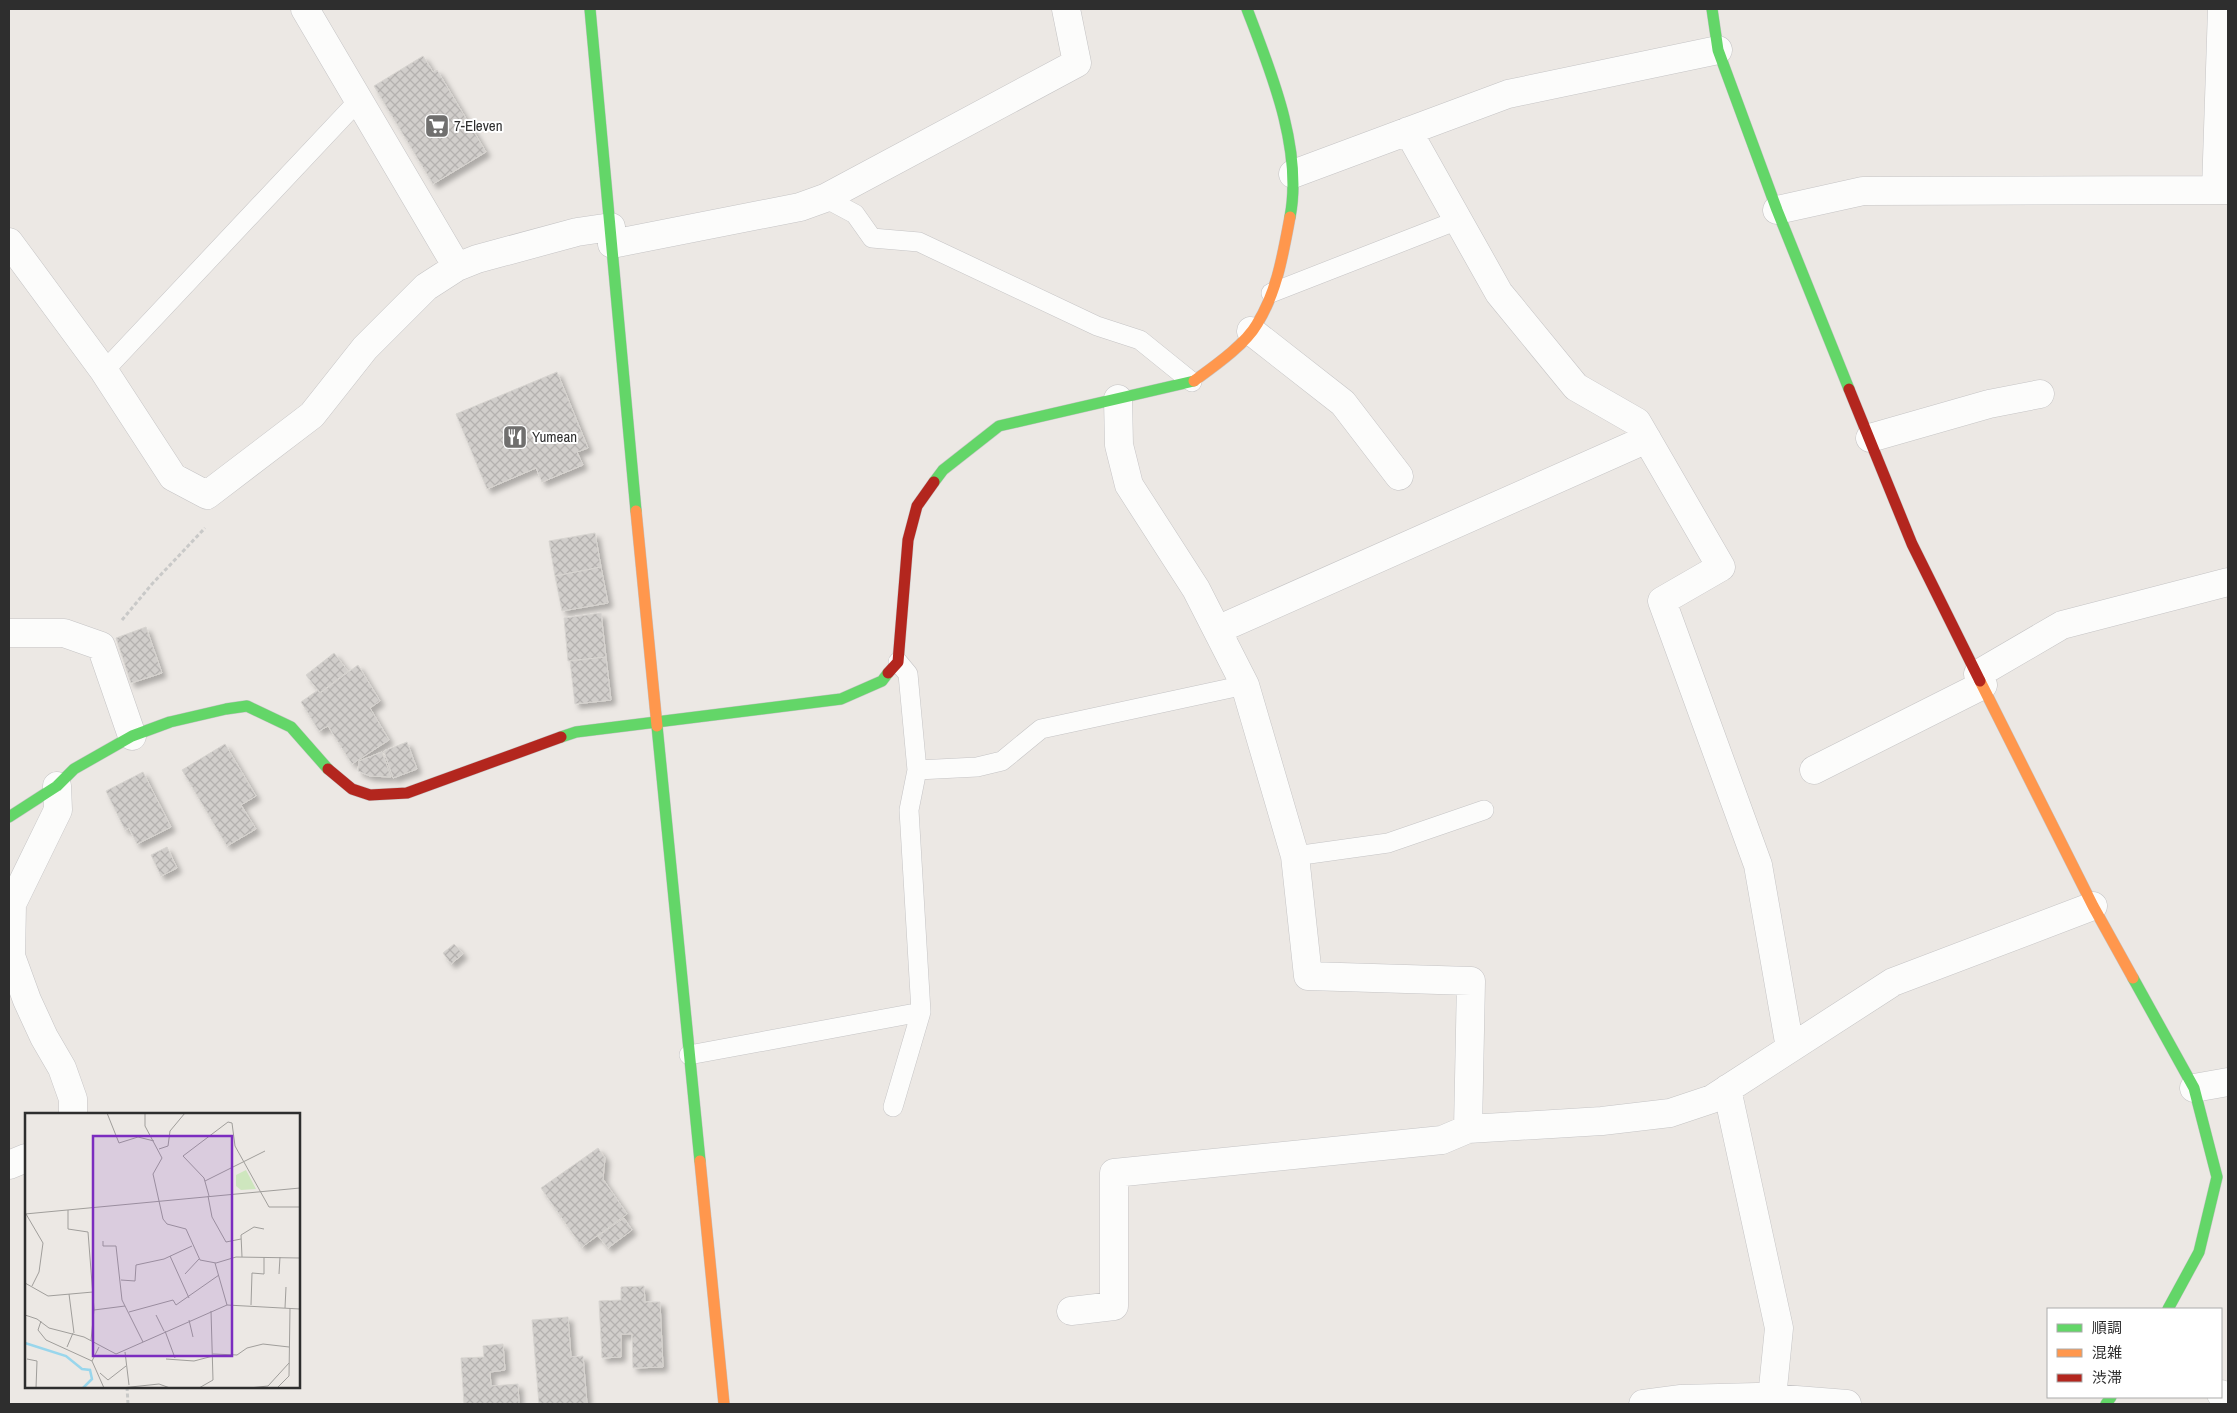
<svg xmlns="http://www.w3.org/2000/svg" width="2237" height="1413" viewBox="0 0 2237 1413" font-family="'Archivo Narrow','Noto Sans JP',sans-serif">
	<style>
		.building { fill: url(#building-cross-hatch); stroke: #d7d4d0; filter: url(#shadow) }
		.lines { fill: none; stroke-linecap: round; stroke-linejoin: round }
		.lane-casing { stroke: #c5c4c5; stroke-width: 20 }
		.street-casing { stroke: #c5c4c5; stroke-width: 29 }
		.fast-casing { stroke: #c5c4c5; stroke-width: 12 }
		.slow-casing { stroke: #c5c4c5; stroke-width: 12 }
		.jam-casing { stroke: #c5c4c5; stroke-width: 12 }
		.path { stroke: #c9c9c8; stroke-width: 3; stroke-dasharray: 4 2.5; stroke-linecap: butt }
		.lane { stroke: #fcfcfb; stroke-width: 19 }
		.street { stroke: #fcfcfb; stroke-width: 28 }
		.fast { stroke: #63d668; stroke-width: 11 }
		.slow { stroke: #ff974d; stroke-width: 11 }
		.jam { stroke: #b3261e; stroke-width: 11 }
		.labels { text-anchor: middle; stroke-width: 4; stroke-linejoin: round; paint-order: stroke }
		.poi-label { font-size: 15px; fill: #2e2e2e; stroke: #fff; text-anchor: start }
		.inset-river { fill: none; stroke: #99d6ec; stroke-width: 2.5 }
		.inset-road { fill: none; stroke: #a09e9b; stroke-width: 1 }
		.view { fill: #7b2cbf; fill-opacity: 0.15; stroke: #7b2cbf; stroke-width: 2.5 }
		.inset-edge { fill: none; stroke: #2e2e2e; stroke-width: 2.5 }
	</style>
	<defs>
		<pattern id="building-cross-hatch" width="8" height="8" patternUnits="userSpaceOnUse" patternTransform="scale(1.25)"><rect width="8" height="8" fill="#d1cecb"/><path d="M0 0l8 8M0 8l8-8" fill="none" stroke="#b4b1af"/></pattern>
		<filter id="shadow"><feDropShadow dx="4.5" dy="4.5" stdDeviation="2.5" flood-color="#0004"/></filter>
	</defs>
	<rect width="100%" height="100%" fill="#ece8e4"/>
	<path class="building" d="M423,56L433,72L437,70L486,152L433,184L374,86Z
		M557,372L588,448L577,452L583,465L542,482L536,468L487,489L456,414Z
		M595,533L601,567L555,576L549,541Z
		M601,567L608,603L562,611L555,576Z
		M601,613L606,657L568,661L564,618Z
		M146,627L162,673L131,683L116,638Z
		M334,653L348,671L320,693L306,675Z
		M606,657L611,700L575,704L570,661Z
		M358,665L380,701L370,708L389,740L352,764L328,726L319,731L301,702L318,690L320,693Z
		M407,742L417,769L393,778L384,751Z
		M225,744L256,796L241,805L256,829L227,846L182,770Z
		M382,752L391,777L370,776L358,771L359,761Z
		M143,772L171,827L137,844L129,828L125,830L106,791Z
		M167,847L177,868L161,876L151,855Z
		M454,944L463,954L451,964L443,953Z
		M598,1148L605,1158L603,1179L627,1214L582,1247L541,1188Z
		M624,1218L632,1230L608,1248L598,1236Z
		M644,1286L645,1302H660L663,1367L633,1368L632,1334H621V1357L602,1358L599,1301L621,1300V1287Z
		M568,1317L571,1357L583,1356L587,1404H539L532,1320Z
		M503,1344L505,1370L490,1372L491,1386L518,1384L519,1404H464L461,1358L484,1357L483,1346Z"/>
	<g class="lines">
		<defs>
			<path id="lane" d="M825,198L855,214L872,238L919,242L1097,326L1140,340L1192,382
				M1271,293L1458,220
				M104,371L359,100
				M917,770L977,767L1002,761L1041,729L1245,685
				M1295,856L1388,843L1484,810
				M689,1055L921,1012
				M893,1107L921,1012L909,810L917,770L908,674L898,662"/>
			<path id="street" d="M305,9L457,267
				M1408,131L1499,293L1576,387L1637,422L1721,567L1662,601L1758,865L1790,1048
				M1293,174L1508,94L1718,50
				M2216,190L2222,9
				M1777,210L1863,191L2228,190
				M9,242L104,371L173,477L207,495L312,415L365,348L426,287L457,267L477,259L577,232L611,227
				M612,244L800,207L825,198L1077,63L1066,9
				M1251,331L1343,403L1399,476
				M1118,399L1119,445L1129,485L1196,589L1245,685L1295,856L1308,976L1471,981L1468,1129
				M1870,438L1989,404L2040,394
				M1217,630L1647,439
				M9,633H64L101,646L132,736
				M1978,674L2062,625L2228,582
				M1814,770L1983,685
				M57,786L58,810L12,904L11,956L27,1000L44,1037L62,1068L73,1099V1114
				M2194,1088L2228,1082
				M1727,1089L1779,1328L1772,1398
				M9,1165L26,1158
				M1071,1311L1114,1306V1173L1442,1140L1468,1129L1602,1121L1670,1113L1712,1099L1893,982L2093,906
				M2221,1394L2228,1398
				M1643,1404L1681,1399L1757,1397L1847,1404"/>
			<path id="fast" d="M590,9L636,511
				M1247,9C1271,72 1303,149 1290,217
				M1712,9L1718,50L1777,210L1849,389
				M934,482L943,470L999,426L1194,381
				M657,726L700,1161
				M561,737L576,732L841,699L882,681L888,673
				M9,817L57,786L74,769L132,736L170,722L226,709L247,706L291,727L328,769
				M2133,978L2194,1088L2217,1177L2199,1252L2168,1309
				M2106,1404L2111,1397"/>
			<path id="slow" d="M1194,381C1213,367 1245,345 1257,324C1277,292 1283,254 1290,217
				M636,511L657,726
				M1980,681L2093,906L2133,978
				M700,1161L724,1404"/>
			<path id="jam" d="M1849,389L1912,544L1980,681
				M888,673L898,662L908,540L917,506L934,482
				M328,769L352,789L370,795L407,793L561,737"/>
		</defs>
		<use href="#lane" class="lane-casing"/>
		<use href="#street" class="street-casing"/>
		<use href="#fast" class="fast-casing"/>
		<use href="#slow" class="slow-casing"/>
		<use href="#jam" class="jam-casing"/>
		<path class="path" d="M122,620L152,584L205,528
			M127,1387L128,1404"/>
		<use href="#lane" class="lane"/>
		<use href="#street" class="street"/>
		<use href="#fast" class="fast"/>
		<use href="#slow" class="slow"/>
		<use href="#jam" class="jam"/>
	</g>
	<defs>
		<symbol id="supermarket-square" viewBox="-11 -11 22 22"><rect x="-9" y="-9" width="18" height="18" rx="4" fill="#706f6e" stroke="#fff"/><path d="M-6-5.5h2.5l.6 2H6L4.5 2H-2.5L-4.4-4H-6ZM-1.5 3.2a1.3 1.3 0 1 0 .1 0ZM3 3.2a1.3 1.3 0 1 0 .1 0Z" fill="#fff"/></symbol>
		<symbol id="restaurant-square" viewBox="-11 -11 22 22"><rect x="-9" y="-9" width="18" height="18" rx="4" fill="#706f6e" stroke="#fff"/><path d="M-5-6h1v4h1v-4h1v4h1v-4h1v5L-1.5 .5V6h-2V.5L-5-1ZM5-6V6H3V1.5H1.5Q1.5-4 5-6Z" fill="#fff"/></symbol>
	</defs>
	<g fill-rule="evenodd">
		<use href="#supermarket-square" x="423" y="112" width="28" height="28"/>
		<use href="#restaurant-square" x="501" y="423" width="28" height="28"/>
	</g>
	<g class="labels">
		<g class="poi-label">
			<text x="454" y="131">7-Eleven</text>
			<text x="532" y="442">Yumean</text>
		</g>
	</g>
	<g transform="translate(25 1113)">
		<rect width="275" height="275" fill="#ece8e4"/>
		<path d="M221,57L231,76L216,77L211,73V62Z" fill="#cee6be"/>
		<path class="inset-river" d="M0,230L41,243L57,256L65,257L67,266L58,275"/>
		<path class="inset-road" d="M82,0L94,30L113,24L129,28M120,0V13L137,45L128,61L138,106L142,111L161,116L175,147L191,150L211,144L275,145M134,36L143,33L145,18L160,0M180,68L240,38M183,83L187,104L201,129L216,126M184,83L179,65L158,43L203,9L207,10L210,33L244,94H275M43,97V116L63,119L69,196L66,228M0,101L275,75M1,101L18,130L14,159L7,173M78,128V133H91L97,187L118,229M145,143L164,185M217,144L216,122L229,114L239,116M190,150L202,192M160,161L174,146M254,161L255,144M96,167L110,168L111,152L139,146L167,133M0,170L23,183L68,179M44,181L49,220M226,192L227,160L239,161V144M260,195L261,174M69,197L100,193M104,199L148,187L151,192L194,162M0,202L12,206L24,215L59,224L91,241L202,192L275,196M131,202L139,218M164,207L168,224M16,208L13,217L21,227L67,248M140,218L150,245M42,234L48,220M74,234L67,248L79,275M100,239L104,272M188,241L212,242L222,235L238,231L264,234M2,246L12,248L11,275M141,246L169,248L188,243M75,260L83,267L101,253M96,275L134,271L145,275M174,275L188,267L186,198M224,275L243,273L264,250M252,275L264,263L265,195"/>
		<path class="view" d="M68,23H207V243H68Z"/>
		<rect width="275" height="275" class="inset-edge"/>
	</g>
	<rect width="2237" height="1413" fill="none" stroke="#2e2e2e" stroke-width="20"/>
	<rect x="2047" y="1308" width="175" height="90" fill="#ffffff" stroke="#ababab"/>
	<rect x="2057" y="1324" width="25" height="8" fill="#63d668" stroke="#ababab"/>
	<text x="2092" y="1333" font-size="15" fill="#2e2e2e">順調</text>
	<rect x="2057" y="1349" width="25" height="8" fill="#ff974d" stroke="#ababab"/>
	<text x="2092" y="1358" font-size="15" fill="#2e2e2e">混雑</text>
	<rect x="2057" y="1374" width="25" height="8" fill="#b3261e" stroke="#ababab"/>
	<text x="2092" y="1383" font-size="15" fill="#2e2e2e">渋滞</text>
</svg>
